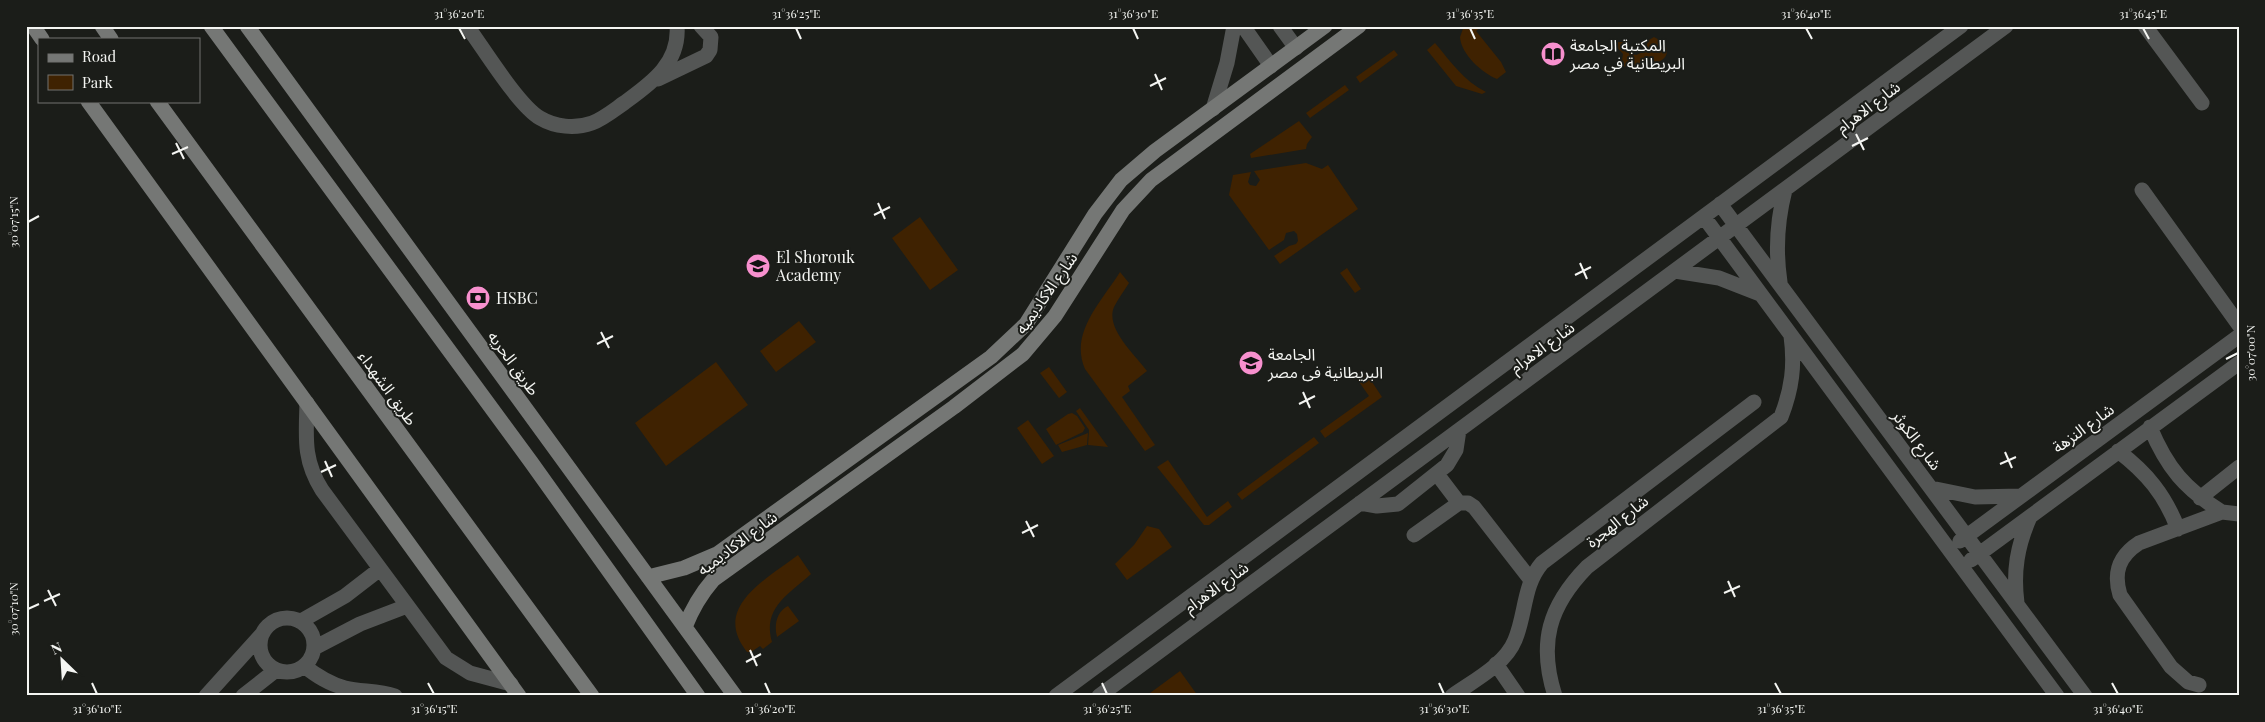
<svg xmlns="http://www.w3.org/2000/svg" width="2265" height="722" viewBox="0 0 2265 722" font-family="'Playfair Display','Noto Sans Arabic',serif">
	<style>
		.green { fill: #3f2201 }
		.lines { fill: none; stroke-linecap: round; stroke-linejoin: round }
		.street { stroke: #545655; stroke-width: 15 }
		.secondary { stroke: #757775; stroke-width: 15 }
		.ticks { fill: none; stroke: #f4f5f2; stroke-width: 2 }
		.labels { text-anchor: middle; stroke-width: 4; stroke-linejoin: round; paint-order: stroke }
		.poi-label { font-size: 16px; fill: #f4f5f2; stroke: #1b1d19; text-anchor: start }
		.street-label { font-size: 16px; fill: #f4f5f2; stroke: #1b1d19 }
		.neatline { fill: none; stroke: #f4f5f2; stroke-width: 2 }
		.ticks-label { font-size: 12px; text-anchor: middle; fill: #f4f5f2 }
	</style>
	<rect width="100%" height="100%" fill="#1b1d19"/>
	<path class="green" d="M1464,26H1482L1476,31L1501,62L1506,72L1497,79C1482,73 1461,54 1460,37Z
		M1654,37L1665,43C1676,69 1636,64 1621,67L1623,54L1616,46L1618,42H1623L1627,51L1636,55L1643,52L1649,40Z
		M1435,43C1451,62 1464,81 1486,92L1482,94L1456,86L1427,50Z
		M1394,50L1398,55L1360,83L1356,77Z
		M1345,85L1349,90L1310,118L1306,113Z
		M1299,121L1312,137L1307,144L1306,149L1251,158L1250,154Z
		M1306,163L1322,169L1328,165L1358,209L1280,264L1274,256L1289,246L1296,244L1298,241L1297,234L1294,231L1286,233L1284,240L1269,250L1229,195L1233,175L1251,172L1248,182L1250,185L1256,186L1260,180L1254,171Z
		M920,217L958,270L930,290L892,238Z
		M1347,268L1361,289L1355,293L1340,273Z
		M1120,272L1129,283C1124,291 1118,299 1114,307C1105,328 1135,355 1147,371L1128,386L1130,391L1122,397L1155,445L1145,451L1085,369C1069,333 1102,301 1120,272Z
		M799,321L816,342L776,372L760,351Z
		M716,362L748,405L666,466L635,423Z
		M1049,367L1067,392L1059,398L1040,373Z
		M1366,373L1382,397L1325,438L1320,431L1369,396L1357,379Z
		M1080,408L1108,447L1088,445L1089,430L1076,411Z
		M1072,413L1077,416L1085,428L1083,432L1056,445L1046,429L1068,414Z
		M1028,420L1054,456L1042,464L1017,428Z
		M1088,433L1087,445L1062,452L1058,445Z
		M1314,437L1319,443L1242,500L1237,494Z
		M1168,460L1207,517L1228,501L1232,507L1209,525H1204L1157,467Z
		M1147,526L1159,529L1172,547L1127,580L1115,564L1134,545Z
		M798,555L811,574C789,594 762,608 772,642L763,649L760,646L751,652H747C711,607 767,579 798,555Z
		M788,606L799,621L777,637C774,626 776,612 788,606Z
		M1180,671L1198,696H1146Z"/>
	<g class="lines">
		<path class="street" d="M467,26C484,49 518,105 540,118C555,127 575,129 592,123C603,119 614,110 624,103C650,84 680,64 677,26
			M1243,26L1271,66
			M1280,26L1296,48
			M2145,26L2202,103
			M658,79L706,56L710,50L711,37L701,26
			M1213,109L1227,63L1234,26
			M2142,190L2239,325
			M1720,204L2085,696
			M1704,217L2057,696
			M1675,271L1719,278L1760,294
			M1780,282C1775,249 1777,221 1785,190
			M307,403C306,437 303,460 322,490L446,658L470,673L511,684
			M2150,427C2167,468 2185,489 2222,512
			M2118,451C2147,473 2165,495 2178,529
			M1437,474L1459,503
			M1931,488L1975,497L2020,496
			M2200,498L2239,467
			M1360,503L1377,506L1398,504L1447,465L1456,450L1459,430
			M1414,535L1459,503H1468L1474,507L1530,579
			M1960,541L2239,336
			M1971,560L2239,363
			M2017,603C2013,572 2017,546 2030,517
			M260 645a27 27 0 1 1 54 0a27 27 0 1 1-54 0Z
			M301,621L345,596L380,569
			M314,648L360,624L407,606
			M1496,664L1518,696
			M304,666C317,676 329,684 345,688C362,692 378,690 395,696
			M2199,685L2188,682L2171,667L2120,595C2113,572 2119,556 2139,543L2222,512L2239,514
			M206,696L262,634
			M243,696L276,670
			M1056,696L1961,26
			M1099,696L2006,26
			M1452,696C1473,681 1505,665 1515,640C1526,614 1523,585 1542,563L1754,402
			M1555,696C1538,643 1549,606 1587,567L1781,417C1792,389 1795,365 1791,336"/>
		<path class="secondary" d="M33,26L42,39
			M102,26L111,39
			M211,26L531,462L698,696
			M247,26L735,696
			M88,101L519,696
			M157,101L592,696
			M648,577L684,568L717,554L991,357L1026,324L1095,214L1121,180L1155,151L1325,26
			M685,627C692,609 700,595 713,580L954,407L1023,354L1055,316L1123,210L1151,180L1359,26"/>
	</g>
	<path class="ticks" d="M459,28L465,39M796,28L801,39M1133,28L1138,39M1470,28L1475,39M1806,28L1812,39M2143,28L2149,39M1155,74L1162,90M1150,86L1166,78M1856,134L1864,150M176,143L184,159M1852,146L1868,138M172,154L188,147M878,203L885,219M874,215L890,207M28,222L39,216M1580,263L1587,279M1575,275L1591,267M601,332L609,348M597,344L613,336M2226,359L2238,353M1303,392L1310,408M1299,404L1315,396M2005,452L2012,468M325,461L332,477M2000,464L2016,457M321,472L336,465M1026,521L1034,537M1022,533L1038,525M1728,581L1735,597M48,590L56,606M1724,593L1740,586M44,601L60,594M28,609L39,604M750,650L757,666M746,662L761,654M92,683L97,694M428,683L434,694M765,683L770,694M1102,683L1107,694M1439,683L1444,694M1775,683L1781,694M2112,683L2118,694"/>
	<defs>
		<symbol id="library-disc" viewBox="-11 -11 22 22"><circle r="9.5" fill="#f790ce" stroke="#1b1d19"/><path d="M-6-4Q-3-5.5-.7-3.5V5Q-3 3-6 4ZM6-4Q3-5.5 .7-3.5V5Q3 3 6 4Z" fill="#111"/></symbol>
		<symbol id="university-disc" viewBox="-11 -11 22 22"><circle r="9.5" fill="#f790ce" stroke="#1b1d19"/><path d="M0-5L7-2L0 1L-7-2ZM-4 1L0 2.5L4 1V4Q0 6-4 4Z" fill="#111"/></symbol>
		<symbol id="bank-disc" viewBox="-11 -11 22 22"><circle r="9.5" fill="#f790ce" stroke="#1b1d19"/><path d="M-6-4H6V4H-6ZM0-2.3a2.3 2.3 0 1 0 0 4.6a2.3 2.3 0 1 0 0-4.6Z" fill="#111"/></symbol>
	</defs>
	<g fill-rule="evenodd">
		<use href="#library-disc" x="1539" y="40" width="28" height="28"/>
		<use href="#university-disc" x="744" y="252" width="28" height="28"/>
		<use href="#bank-disc" x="464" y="284" width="28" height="28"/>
		<use href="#university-disc" x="1237" y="349" width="28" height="28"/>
	</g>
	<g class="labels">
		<g class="poi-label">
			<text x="1570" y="51">المكتبة الجامعة<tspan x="1570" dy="18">البريطانية في مصر</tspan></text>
			<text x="776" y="263">El Shorouk<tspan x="776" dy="18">Academy</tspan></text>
			<text x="496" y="304">HSBC</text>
			<text x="1268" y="360">الجامعة<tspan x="1268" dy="18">البريطانية فى مصر</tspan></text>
		</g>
		<g class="street-label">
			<text transform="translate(1868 107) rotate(-37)" y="6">شارع الاهرام</text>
			<text transform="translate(1046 293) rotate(-55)" y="6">شارع الاكاديميه</text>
			<text transform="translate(1542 347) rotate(-36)" y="6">شارع الاهرام</text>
			<text transform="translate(514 363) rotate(54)" y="6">طريق الحريه</text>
			<text transform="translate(388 388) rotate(54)" y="6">طريق الشهداء</text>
			<text transform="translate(2083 428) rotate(-36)" y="6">شارع النزهة</text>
			<text transform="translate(1917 440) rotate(53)" y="6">شارع الكوثر</text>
			<text transform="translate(1617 521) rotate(-38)" y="6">شارع الهجرة</text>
			<text transform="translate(737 543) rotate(-37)" y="6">شارع الاكاديميه</text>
			<text transform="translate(1216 587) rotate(-36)" y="6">شارع الاهرام</text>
		</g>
	</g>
	<rect width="2265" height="722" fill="none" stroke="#1b1d19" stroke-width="55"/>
	<rect x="38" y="38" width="162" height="65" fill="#1b1d19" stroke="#727370"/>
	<rect x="48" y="54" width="25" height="8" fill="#757775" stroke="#727370"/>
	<text x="82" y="62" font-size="15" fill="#f4f5f2">Road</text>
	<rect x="48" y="75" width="25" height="15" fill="#3f2201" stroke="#727370"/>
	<text x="82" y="88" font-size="15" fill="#f4f5f2">Park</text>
	<g transform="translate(62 660) rotate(335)" stroke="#1b1d19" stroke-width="4" paint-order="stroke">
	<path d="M0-4L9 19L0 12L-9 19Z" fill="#f4f5f2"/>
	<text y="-8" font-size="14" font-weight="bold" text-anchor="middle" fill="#f4f5f2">N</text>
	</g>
	<rect x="28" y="28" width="2210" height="666" class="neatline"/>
	<g class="ticks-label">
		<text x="459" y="18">31°36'20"E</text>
		<text x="796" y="18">31°36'25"E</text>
		<text x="1133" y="18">31°36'30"E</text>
		<text x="1470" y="18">31°36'35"E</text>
		<text x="1806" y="18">31°36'40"E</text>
		<text x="2143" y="18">31°36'45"E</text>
		<text transform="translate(14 222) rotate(-90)" y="4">30°07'15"N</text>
		<text transform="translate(2251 353) rotate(-90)" y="4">30°07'00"N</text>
		<text transform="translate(14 609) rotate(-90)" y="4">30°07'10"N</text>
		<text x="97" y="713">31°36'10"E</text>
		<text x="434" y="713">31°36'15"E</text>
		<text x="770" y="713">31°36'20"E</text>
		<text x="1107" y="713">31°36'25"E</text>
		<text x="1444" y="713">31°36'30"E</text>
		<text x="1781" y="713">31°36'35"E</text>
		<text x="2118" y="713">31°36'40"E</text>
	</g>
</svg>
